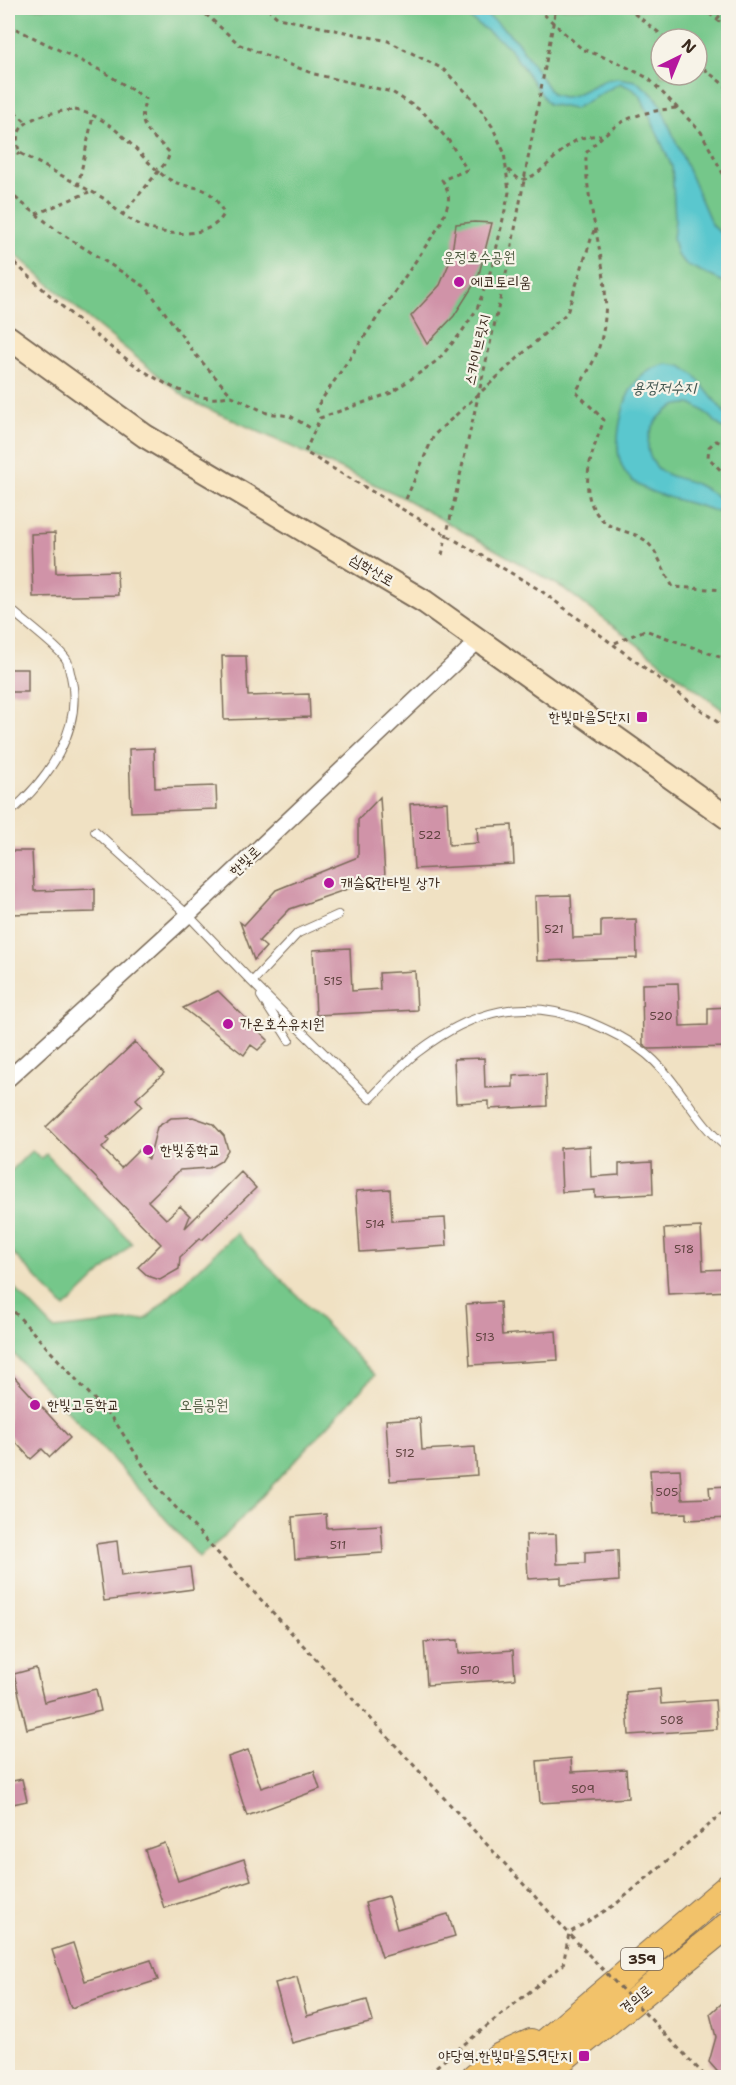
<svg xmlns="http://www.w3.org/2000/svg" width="736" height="2085" viewBox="0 0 736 2085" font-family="'Shantell Sans','Poor Story',sans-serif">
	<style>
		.green { fill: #74c78a; stroke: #587854; stroke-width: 1.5; fill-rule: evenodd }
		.water { fill: #5ac7ce; stroke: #4a7876; stroke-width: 1.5 }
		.building { fill: #d093a8 }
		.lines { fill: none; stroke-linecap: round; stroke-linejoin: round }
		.lane-casing { stroke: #7a6a58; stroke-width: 10 }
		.street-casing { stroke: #7a6a58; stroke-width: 18 }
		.secondary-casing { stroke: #7a6a58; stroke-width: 26 }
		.primary-casing { stroke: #7a6a58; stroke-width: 28 }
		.path { stroke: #7a6a58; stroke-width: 3; stroke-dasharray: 4.5 4.5; stroke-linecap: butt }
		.lane { stroke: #fff; stroke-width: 8 }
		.street { stroke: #fff; stroke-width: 15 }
		.secondary { stroke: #fae7c3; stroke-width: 22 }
		.primary { stroke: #f2c26a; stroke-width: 26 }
		.path-bridge { stroke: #7a6a58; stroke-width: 3; stroke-dasharray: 4.5 4.5; stroke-linecap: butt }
		.poi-dot { fill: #b5179e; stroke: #f7f3e8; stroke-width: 2 }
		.labels { text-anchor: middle; stroke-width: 4.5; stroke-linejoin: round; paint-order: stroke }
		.number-label { font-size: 12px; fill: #604440 }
		.shield { fill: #f7f3e8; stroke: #73665b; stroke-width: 1.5 }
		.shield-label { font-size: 14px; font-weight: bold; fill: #3b2a1e }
		.park-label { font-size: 15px; fill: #4c593e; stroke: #f7f3e8 }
		.poi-label { font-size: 15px; fill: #3b2a1e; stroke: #f7f3e8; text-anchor: start }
		.street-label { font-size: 15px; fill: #3b2a1e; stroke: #f7f3e8 }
		.water-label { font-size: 16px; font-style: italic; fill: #445953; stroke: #f7f3e8 }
	</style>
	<rect width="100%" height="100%" fill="#f7f3e8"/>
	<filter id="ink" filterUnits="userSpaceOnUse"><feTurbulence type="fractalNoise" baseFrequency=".0167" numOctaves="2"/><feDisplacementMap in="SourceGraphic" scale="12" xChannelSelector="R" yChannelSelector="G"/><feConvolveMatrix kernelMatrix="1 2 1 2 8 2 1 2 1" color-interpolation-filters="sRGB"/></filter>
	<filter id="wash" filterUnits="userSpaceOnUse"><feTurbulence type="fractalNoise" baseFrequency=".008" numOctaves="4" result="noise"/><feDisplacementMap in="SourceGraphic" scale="24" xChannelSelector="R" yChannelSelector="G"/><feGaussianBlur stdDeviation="1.35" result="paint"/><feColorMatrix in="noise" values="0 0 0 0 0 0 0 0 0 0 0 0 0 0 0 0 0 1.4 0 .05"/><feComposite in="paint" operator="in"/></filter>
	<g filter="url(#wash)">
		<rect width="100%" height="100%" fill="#f0e1c3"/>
		<path class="green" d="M8,8H728V714L563,588L400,496L189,400L88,318L8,248ZM661,39H697V75H661Z
			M32,1150L41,1159L46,1154L132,1243L65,1308L8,1248V1174Z
			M236,1233L375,1375L224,1537L199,1557L116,1463L8,1348V1281L54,1329L146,1319Z"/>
		<path class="water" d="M456,8H475L494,20L517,41L552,94L563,97L572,96L605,80L618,78L636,81L649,91L658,100L712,225L728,240V284L687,265L677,255L673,239L675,219L672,167L641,97L633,89L620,83L574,109L548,104L508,46Z
			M667,364L681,366L694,375L728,417V432C715,425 703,404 687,404C659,404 636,442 655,465C665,478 683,478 696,484C708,490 718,497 728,504V516C666,489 596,503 624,406C630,384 645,368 667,364Z"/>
		<g id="blocks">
			<path class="building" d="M474,222L492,223L478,278L454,316L427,344L411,316L440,285L451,259L456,224Z
				M55,533L56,573L117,571L118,595L33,597L31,534Z
				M222,656H246L248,696L309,694L310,717L224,720Z
				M8,669H28V692H8Z
				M154,748L155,788L216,786L217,809L131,812L129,749Z
				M380,797L385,876L290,909L259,941L266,947L254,960L240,922L244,925L276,890L358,857V820Z
				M447,802L449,845L478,843L477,827L512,825L514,864L414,869L410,804Z
				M8,851H32L34,891L95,889V912L10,914Z
				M571,895L573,938L601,937V920L636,919L637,958L537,961L535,896Z
				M350,948L352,991L380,989L379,973L415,971L417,1010L316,1015L313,950Z
				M678,983L680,1026L708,1025V1008L729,1007V1047L650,1049L643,1044L642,984Z
				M218,991L268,1040L258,1050L251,1045L244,1055L183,1008Z
				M135,1042L164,1073L136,1099L142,1106L107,1138L109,1141L102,1148L121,1168L139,1150L149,1159L157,1127L171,1118L193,1117L213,1124L224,1136L228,1150L221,1161L209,1168L180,1170L148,1201L166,1219L180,1206L190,1216L185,1228L241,1172L256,1188L202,1240L200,1238L180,1257L179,1269L160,1280L148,1276L138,1267L161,1244L46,1127Z
				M484,1058L485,1088L513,1087V1076L546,1074L547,1106L489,1109V1101L456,1103L454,1059Z
				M590,1146L591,1177L619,1175V1164L652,1162L653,1194L595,1197V1190L562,1192L560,1148Z
				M390,1189L392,1221L445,1218L447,1246L360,1252L356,1191Z
				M701,1227L703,1270L729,1269V1291L668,1294L664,1229Z
				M500,1302L502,1335L556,1331L558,1360L470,1365L466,1304Z
				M8,1370L70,1438L50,1457L42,1449L31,1459L8,1434Z
				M420,1418L422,1450L475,1447L477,1475L390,1481L386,1420Z
				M680,1469L682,1499L710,1498L709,1487L729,1486V1518L686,1520V1513L653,1514L650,1470Z
				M326,1514L327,1528L381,1525L383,1553L295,1559L292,1517Z
				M556,1534L557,1564L585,1563V1552L618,1550L619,1581L561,1585V1577L528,1579L526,1535Z
				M117,1541L121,1576L190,1567L193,1589L104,1601L96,1544Z
				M458,1640L459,1654L513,1650L515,1679L427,1685L424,1642Z
				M36,1668L44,1702L96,1689L101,1711L27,1729L14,1674Z
				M660,1689L661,1704L715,1700L717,1729L629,1735L626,1692Z
				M248,1750L261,1788L314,1771L320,1789L247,1816L228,1757Z
				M571,1758L572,1772L626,1769L628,1798L540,1803L537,1761Z
				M22,1779L27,1801L8,1805V1782Z
				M165,1843L178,1881L244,1859L251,1880L164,1908L145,1850Z
				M388,1896L397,1929L448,1914L455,1936L382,1957L365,1903Z
				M73,1943L85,1981L151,1960L158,1980L71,2008L52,1950Z
				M297,1977L307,2016L367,2000L373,2022L292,2043L275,1983Z
				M729,1997V2078H723L709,2062L716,2037L710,2014Z"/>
		</g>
	</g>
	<g filter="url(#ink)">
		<use href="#blocks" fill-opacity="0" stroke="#7a6a58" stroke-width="1.5"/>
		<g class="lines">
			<defs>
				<path id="lane" d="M8,607C19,618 60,648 66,659C69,663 69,671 71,676C84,730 47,781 8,814
					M95,831L188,915L252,982L298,933L338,915
					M252,982L370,1099C386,1083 401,1064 419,1051C473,1010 525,996 589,1022C615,1033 642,1046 661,1068C684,1093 701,1128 728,1148
					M261,996L289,1040"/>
				<path id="street" d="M8,1079L188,915L480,639"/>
				<path id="secondary" d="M8,337L145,436L425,602L728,818"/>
				<path id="primary" d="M474,2078L500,2056L531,2042
					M503,2078L728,1887
					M539,2078L728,1925"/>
			</defs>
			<use href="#lane" class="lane-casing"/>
			<use href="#street" class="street-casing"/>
			<use href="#secondary" class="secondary-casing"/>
			<use href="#primary" class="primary-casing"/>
			<path class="path" d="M199,8L240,45L314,74L392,92L423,112L449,141L467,170L442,180C454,197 447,207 440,225L316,408L320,418
				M267,8L278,18L388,41L443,69L473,99L492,126L504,152L509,192L493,264L477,309L461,333L438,360L391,393L320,418L305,452L540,590L728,730
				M537,8L582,49L617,62L648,78L701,132L728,183
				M627,8L667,39
				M702,8L728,28
				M717,19L726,8
				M8,25L104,72L146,99C135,130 152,133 170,153L167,161L123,214
				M697,63L728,88
				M8,106L26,122
				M676,108C633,113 616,120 586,153C584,219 623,290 596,355C591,368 582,380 576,392L604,420C592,452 573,497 606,523C617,532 638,532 648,543C658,553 665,574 673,587L728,590
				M75,110C115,117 135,153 164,176C190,195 207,176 224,214C211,238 170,236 147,228C132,222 116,211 105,199L20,153C6,118 50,112 75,110Z
				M8,158L20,153
				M508,170L520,180C544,177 559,146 582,138C588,136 595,136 601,135
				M78,186L93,116
				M8,192L59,232L147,288L195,354L232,396L267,413L290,416L314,430
				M36,214L89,192
				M8,257C54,298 148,393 209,398C216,399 225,396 232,396
				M728,445L716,441L709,447L708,457L728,478
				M406,499L434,435L567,313L594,230
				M615,643L645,630L728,660
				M8,1305L116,1423L157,1487L588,1954
				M664,2033L707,2078
				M422,2078L563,1965L569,1933L616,1904L728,1809"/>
			<use href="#lane" class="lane"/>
			<use href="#street" class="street"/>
			<use href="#secondary" class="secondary"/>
			<use href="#primary" class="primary"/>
			<path class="path-bridge" d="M442,555L510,256L556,8
				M588,1954L664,2033"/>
		</g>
	</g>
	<g class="poi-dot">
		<circle cx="459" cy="282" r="6"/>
		<rect x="636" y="711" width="12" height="12" rx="3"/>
		<circle cx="329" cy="883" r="6"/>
		<circle cx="228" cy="1024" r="6"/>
		<circle cx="148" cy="1150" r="6"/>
		<circle cx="35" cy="1405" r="6"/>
		<rect x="578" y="2050" width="12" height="12" rx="3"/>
	</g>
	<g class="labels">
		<g class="number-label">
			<text x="430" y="839">522</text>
			<text x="554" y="933">521</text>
			<text x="333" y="985">515</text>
			<text x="661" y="1020">520</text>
			<text x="375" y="1228">514</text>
			<text x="684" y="1253">518</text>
			<text x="485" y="1341">513</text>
			<text x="405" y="1457">512</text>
			<text x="667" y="1496">505</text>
			<text x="338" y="1549">511</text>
			<text x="470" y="1674">510</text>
			<text x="672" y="1724">508</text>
			<text x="583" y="1793">509</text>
		</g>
		<rect class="shield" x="621" y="1948" width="42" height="22" rx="4.5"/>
		<g class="shield-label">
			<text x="642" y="1964">359</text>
		</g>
		<g class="park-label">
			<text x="479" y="262">운정호수공원</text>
			<text x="204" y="1410">오름공원</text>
		</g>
		<g class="poi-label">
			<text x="471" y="287">에코토리움</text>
			<text x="630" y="722" text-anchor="end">한빛마을5단지</text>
			<text x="341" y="888">캐슬&amp;칸타빌 상가</text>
			<text x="240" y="1029">가온호수유치원</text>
			<text x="160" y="1155">한빛중학교</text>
			<text x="47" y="1410">한빛고등학교</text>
			<text x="572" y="2061" text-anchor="end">야당역.한빛마을5.9단지</text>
		</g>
		<g class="street-label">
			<text transform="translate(477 350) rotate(-77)" y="5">스카이브릿지</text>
			<text transform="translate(372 570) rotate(31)" y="5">심학산로</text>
			<text transform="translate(245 861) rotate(-43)" y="5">한빛로</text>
			<text transform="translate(636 1999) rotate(-39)" y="5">경의로</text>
		</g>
		<g class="water-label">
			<text x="664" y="393">용정저수지</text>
		</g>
	</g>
	<rect width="736" height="2085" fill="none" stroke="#f7f3e8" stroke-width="30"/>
	<g transform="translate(679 57) rotate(43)"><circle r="28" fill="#f7f3e8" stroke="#aca397" stroke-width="1.5"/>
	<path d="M0-4.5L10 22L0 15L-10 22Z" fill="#b5179e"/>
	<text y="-9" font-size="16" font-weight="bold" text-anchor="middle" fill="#3b2a1e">N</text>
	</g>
</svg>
